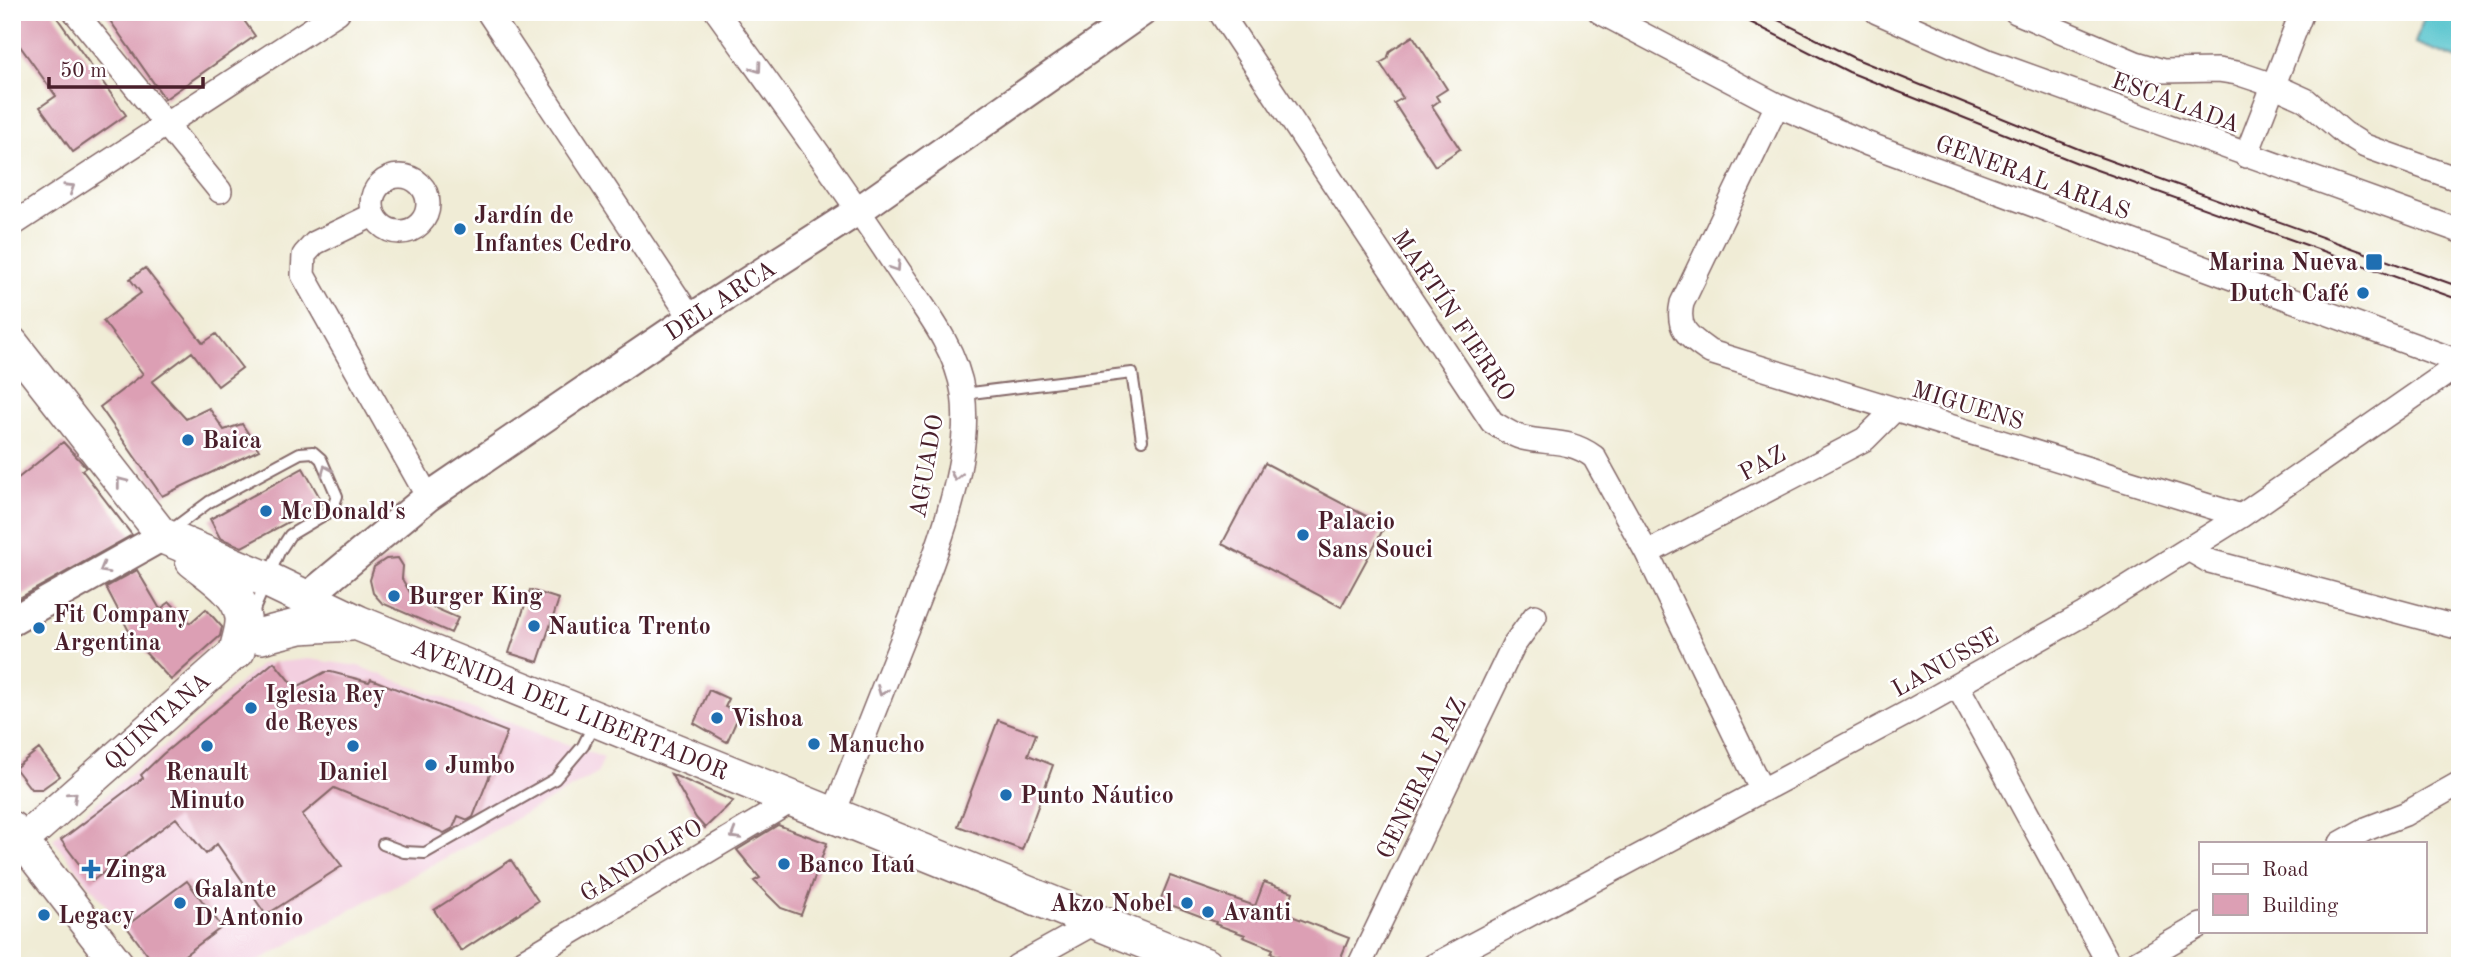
<svg xmlns="http://www.w3.org/2000/svg" width="2472" height="978" viewBox="0 0 2472 978" font-family="'Old Standard TT',serif">
	<style>
		.built { fill: #f3cfe0 }
		.water { fill: #58c5ce; stroke: #51727c; stroke-width: 2 }
		.building { fill: #dc9fb4 }
		.lines { fill: none; stroke-linecap: round; stroke-linejoin: round }
		.service-casing { stroke: #846767; stroke-width: 14 }
		.minor-casing { stroke: #846767; stroke-width: 26 }
		.tertiary-casing { stroke: #846767; stroke-width: 32 }
		.secondary-casing { stroke: #846767; stroke-width: 35 }
		.primary-casing { stroke: #846767; stroke-width: 38 }
		.service { stroke: #fff; stroke-width: 10 }
		.minor { stroke: #fff; stroke-width: 23 }
		.tertiary { stroke: #fff; stroke-width: 28 }
		.secondary { stroke: #fff; stroke-width: 32 }
		.primary { stroke: #fff; stroke-width: 35 }
		.tram { stroke: #4a1f2b; stroke-width: 2 }
		.oneway { stroke: #ae9aa0 }
		.poi-dot { fill: #1f6fb2; stroke: #fff; stroke-width: 2.5 }
		.labels { text-anchor: middle; stroke-width: 5; stroke-linejoin: round; paint-order: stroke }
		.street-label { font-size: 24px; fill: #4a1f2b; stroke: #fff }
		.poi-label { font-size: 24px; font-weight: bold; fill: #4a1f2b; stroke: #fff; text-anchor: start }
	</style>
	<rect width="100%" height="100%" fill="#fff"/>
	<filter id="ink" filterUnits="userSpaceOnUse"><feTurbulence type="fractalNoise" baseFrequency=".0143" numOctaves="2"/><feDisplacementMap in="SourceGraphic" scale="14" xChannelSelector="R" yChannelSelector="G"/><feConvolveMatrix kernelMatrix="1 2 1 2 8 2 1 2 1" color-interpolation-filters="sRGB"/></filter>
	<filter id="wash" filterUnits="userSpaceOnUse"><feTurbulence type="fractalNoise" baseFrequency=".00686" numOctaves="4" result="noise"/><feDisplacementMap in="SourceGraphic" scale="28" xChannelSelector="R" yChannelSelector="G"/><feGaussianBlur stdDeviation="1.57" result="paint"/><feColorMatrix in="noise" values="0 0 0 0 0 0 0 0 0 0 0 0 0 0 0 0 0 1.4 0 .05"/><feComposite in="paint" operator="in"/></filter>
	<g filter="url(#wash)">
		<rect width="100%" height="100%" fill="#f0ecd6"/>
		<path class="built" d="M308,659L358,666L604,758L597,774L249,966H154L53,839L262,664Z"/>
		<path class="water" d="M2426,12H2460V60L2415,43Z"/>
		<g id="blocks">
			<path class="building" d="M12,12H53L126,115L73,152L40,107L56,96L12,35Z
				M104,12H238L255,36L165,99Z
				M1413,36L1447,89L1436,96L1439,101L1432,106L1460,149L1435,166L1394,103L1403,98L1380,63L1387,59L1390,51Z
				M145,268L203,343L216,334L242,368L218,386L192,352L152,382L186,419L209,408L224,430L242,424L259,450L162,496L100,407L143,374L103,321L141,293L130,279Z
				M63,442L86,467L82,470L132,535L12,602V483Z
				M1265,463L1385,526L1341,607L1222,544Z
				M303,468L323,503L242,547L220,538L210,519Z
				M398,558L403,566L402,579L414,599L458,618L451,633L382,603L373,593L370,580L374,567L386,559Z
				M137,570L160,609L170,602L190,623L206,609L222,627L220,636L171,680L128,634L130,633L106,587Z
				M530,590L559,599L538,662L509,653Z
				M274,662L295,688L325,672H331L369,682L371,679L507,732L473,817L468,820L458,816L453,828L444,833L334,788L302,815L342,866L266,915L217,844L206,854L176,818L92,881L61,840L143,778L141,775L163,754Z
				M709,690L729,699L725,707L740,713L727,742L694,723Z
				M998,720L1036,734L1028,755L1053,765L1022,850L958,826Z
				M39,749L60,776L42,789H31L15,768Z
				M671,774L733,801L705,828L696,818Z
				M778,825L827,843L801,915L781,908L754,881L760,878L737,850Z
				M511,860L538,901L461,951L434,910Z
				M1170,876L1255,906L1264,882L1293,892L1286,914L1349,938L1341,957L1328,966H1306L1271,953L1273,949L1243,937L1245,935L1215,924L1216,922L1160,901Z
				M187,881L222,927L170,966H156L126,926Z"/>
		</g>
	</g>
	<g filter="url(#ink)">
		<use href="#blocks" fill-opacity="0" stroke="#846767" stroke-width="2"/>
		<g class="lines">
			<defs>
				<path id="service" d="M963,394L1132,373L1142,440
					M170,531L209,502L300,453L313,452L321,459L337,496L332,510L290,535L279,552L253,612
					M383,844L404,852L425,853L555,779L583,746L595,722"/>
				<path id="minor" d="M75,12L220,191
					M488,12L691,318
					M717,12C778,97 840,181 897,268C922,306 956,346 963,393C974,469 927,578 899,648C877,704 855,760 833,815
					M1220,12L1492,422C1502,428 1511,435 1523,438C1550,444 1570,439 1594,457L1647,553L1761,789
					M1600,12L1777,105L1868,144L2460,362
					M1877,12L1988,61L2460,231
					M2016,12L2136,63L2163,71L2218,70L2237,73L2273,85L2306,100L2344,133L2365,146L2460,180
					M1777,105L1682,303C1676,330 1689,337 1710,352L2241,516
					M2246,156L2302,12
					M372 204a28 28 0 1 1 56 0a28 28 0 1 1-56 0Z
					M373,215L315,243L304,255L303,275L428,497
					M12,225L338,12
					M2190,550L2209,561L2460,628
					M1647,553L1865,439L1894,410
					M1957,685L2110,966
					M2341,843L2366,829L2405,814L2460,783
					M515,966L793,800
					M1017,966L1098,921
					M1359,966L1513,646L1535,616
					M1433,966L1909,712L2084,614L2241,516L2460,364
					M2130,966L2201,925"/>
				<path id="tertiary" d="M305,599L428,497L691,318L859,210L1142,12
					M12,621L163,536"/>
				<path id="secondary" d="M12,343L163,536
					M12,828L119,966
					M22,841L237,651"/>
				<path id="primary" d="M163,536L266,579L358,623L1206,966
					M193,560C211,575 241,592 243,618C244,628 239,641 237,651
					M261,636L300,626L351,623"/>
			</defs>
			<use href="#service" class="service-casing"/>
			<use href="#minor" class="minor-casing"/>
			<use href="#tertiary" class="tertiary-casing"/>
			<use href="#secondary" class="secondary-casing"/>
			<use href="#primary" class="primary-casing"/>
			<use href="#service" class="service"/>
			<use href="#minor" class="minor"/>
			<use href="#tertiary" class="tertiary"/>
			<use href="#secondary" class="secondary"/>
			<use href="#primary" class="primary"/>
			<path class="tram" d="M1730,12L1849,72L2080,164L2460,300
				M1762,12L1854,58L2086,152L2460,287"/>
		</g>
		<defs><path id="oneway-chevron" d="M-2-3.5L2.5 0L-2 3.5" fill="none" stroke-width="1.6" stroke-linecap="round" stroke-linejoin="round" transform="scale(1.75)"/></defs>
		<g class="oneway">
			<use href="#oneway-chevron" transform="translate(757 68) rotate(54)"/>
			<use href="#oneway-chevron" transform="translate(70 188) rotate(-33)"/>
			<use href="#oneway-chevron" transform="translate(896 267) rotate(57)"/>
			<use href="#oneway-chevron" transform="translate(326 470) rotate(-113)"/>
			<use href="#oneway-chevron" transform="translate(956 476) rotate(101)"/>
			<use href="#oneway-chevron" transform="translate(121 482) rotate(-128)"/>
			<use href="#oneway-chevron" transform="translate(104 569) rotate(150)"/>
			<use href="#oneway-chevron" transform="translate(882 691) rotate(112)"/>
			<use href="#oneway-chevron" transform="translate(73 796) rotate(-42)"/>
			<use href="#oneway-chevron" transform="translate(735 835) rotate(149)"/>
		</g>
	</g>
	<g class="poi-dot">
		<circle cx="460" cy="229" r="7"/>
		<rect x="2365" y="253" width="18" height="18" rx="3.5"/>
		<circle cx="2363" cy="293" r="7"/>
		<circle cx="188" cy="440" r="7"/>
		<circle cx="266" cy="511" r="7"/>
		<circle cx="1303" cy="535" r="7"/>
		<circle cx="394" cy="596" r="7"/>
		<circle cx="534" cy="626" r="7"/>
		<circle cx="39" cy="628" r="7"/>
		<circle cx="251" cy="708" r="7"/>
		<circle cx="717" cy="718" r="7"/>
		<circle cx="814" cy="744" r="7"/>
		<circle cx="207" cy="746" r="7"/>
		<circle cx="353" cy="746" r="7"/>
		<circle cx="431" cy="765" r="7"/>
		<circle cx="1006" cy="795" r="7"/>
		<circle cx="784" cy="864" r="7"/>
		<path d="M87.5 858.5h7v7h7v7h-7v7h-7v-7h-7v-7h7z"/>
		<circle cx="180" cy="903" r="7"/>
		<circle cx="1187" cy="903" r="7"/>
		<circle cx="1208" cy="912" r="7"/>
		<circle cx="44" cy="915" r="7"/>
	</g>
	<g class="labels">
		<g class="street-label">
			<text transform="translate(2176 102) rotate(20)" y="8">ESCALADA</text>
			<text transform="translate(2033 177) rotate(20)" y="8">GENERAL ARIAS</text>
			<text transform="translate(720 300) rotate(-33)" y="8">DEL ARCA</text>
			<text transform="translate(1454 315) rotate(56)" y="8">MARTÍN FIERRO</text>
			<text transform="translate(1968 405) rotate(17)" y="8">MIGUENS</text>
			<text transform="translate(1762 463) rotate(-28)" y="8">PAZ</text>
			<text transform="translate(926 466) rotate(-80)" y="8">AGUADO</text>
			<text transform="translate(1945 662) rotate(-29)" y="8">LANUSSE</text>
			<text transform="translate(570 709) rotate(22)" y="8">AVENIDA DEL LIBERTADOR</text>
			<text transform="translate(157 721) rotate(-42)" y="8">QUINTANA</text>
			<text transform="translate(1421 778) rotate(-64)" y="8">GENERAL PAZ</text>
			<text transform="translate(641 860) rotate(-31)" y="8">GANDOLFO</text>
		</g>
		<g class="poi-label">
			<text x="474" y="223">Jardín de<tspan x="474" dy="28">Infantes Cedro</tspan></text>
			<text x="2358" y="270" text-anchor="end">Marina Nueva</text>
			<text x="2349" y="301" text-anchor="end">Dutch Café</text>
			<text x="202" y="448">Baica</text>
			<text x="280" y="519">McDonald's</text>
			<text x="1317" y="529">Palacio<tspan x="1317" dy="28">Sans Souci</tspan></text>
			<text x="408" y="604">Burger King</text>
			<text x="53" y="622">Fit Company<tspan x="53" dy="28">Argentina</tspan></text>
			<text x="548" y="634">Nautica Trento</text>
			<text x="265" y="702">Iglesia Rey<tspan x="265" dy="28">de Reyes</tspan></text>
			<text x="731" y="726">Vishoa</text>
			<text x="828" y="752">Manucho</text>
			<text x="445" y="773">Jumbo</text>
			<text x="207" y="780" text-anchor="middle">Renault<tspan x="207" dy="28">Minuto</tspan></text>
			<text x="353" y="780" text-anchor="middle">Daniel</text>
			<text x="1020" y="803">Punto Náutico</text>
			<text x="798" y="872">Banco Itaú</text>
			<text x="105" y="877">Zinga</text>
			<text x="194" y="897">Galante<tspan x="194" dy="28">D'Antonio</tspan></text>
			<text x="1173" y="911" text-anchor="end">Akzo Nobel</text>
			<text x="1222" y="920">Avanti</text>
			<text x="58" y="923">Legacy</text>
		</g>
	</g>
	<rect width="2472" height="978" fill="none" stroke="#fff" stroke-width="42"/>
	<rect x="2199" y="842" width="228" height="91" fill="#ffffff" stroke="#b7a5aa" stroke-width="2"/>
	<rect x="2213" y="864" width="35" height="10" fill="#ffffff" stroke="#b7a5aa" stroke-width="2"/>
	<text x="2262" y="876" font-size="21" fill="#4a1f2b">Road</text>
	<rect x="2213" y="894" width="35" height="21" fill="#dc9fb4" stroke="#b7a5aa" stroke-width="2"/>
	<text x="2262" y="912" font-size="21" fill="#4a1f2b">Building</text>
	<path d="M49 77v10h154v-10" fill="none" stroke="#4a1f2b" stroke-width="3.5"/>
	<text x="60" y="77" font-size="21" fill="#4a1f2b" stroke="#ffffff" stroke-width="5" paint-order="stroke">50 m</text>
</svg>
